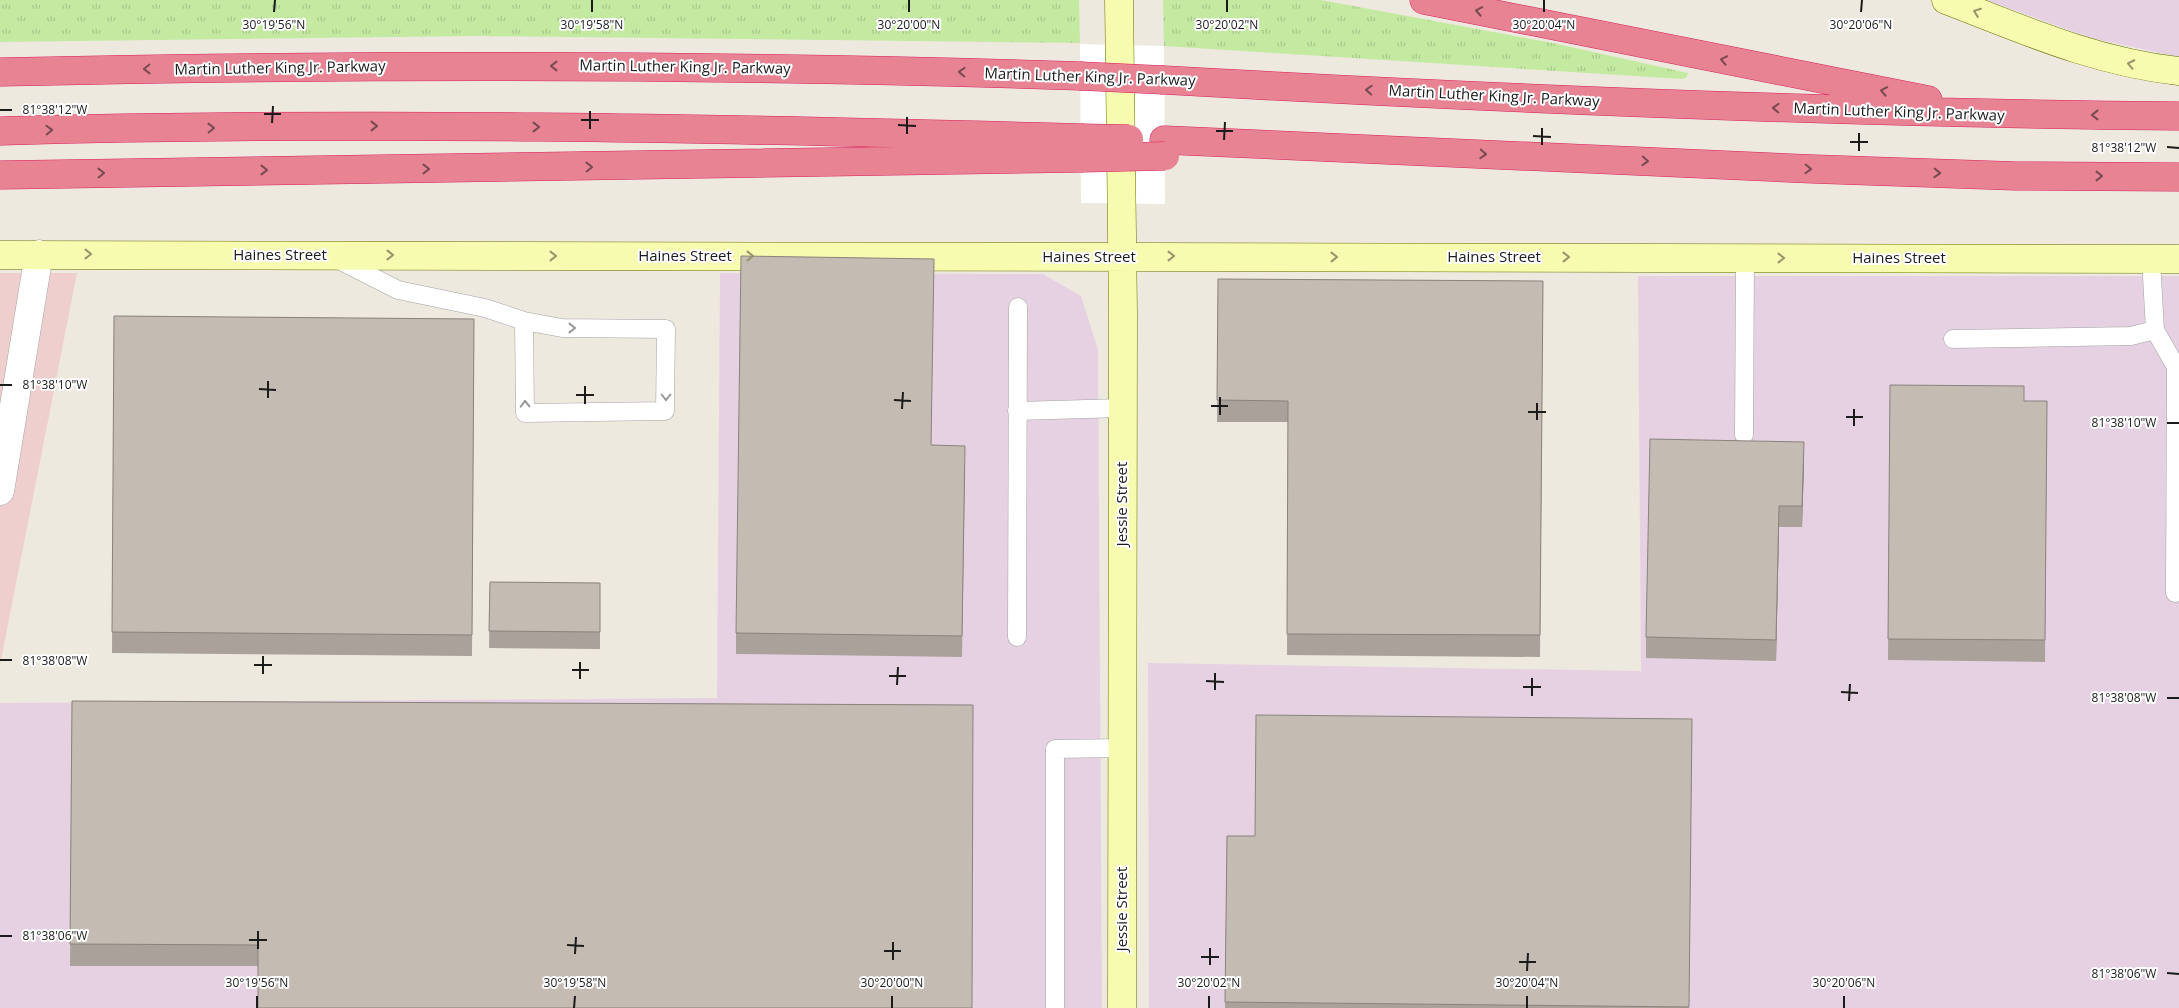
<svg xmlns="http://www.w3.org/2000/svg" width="2179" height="1008" viewBox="0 0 2179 1008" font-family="'Open Sans',sans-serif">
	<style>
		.commercial { fill: #efcfcd }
		.industrial { fill: #e6d1e2 }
		.grass { fill: url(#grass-tufts) }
		.pier { fill: #fff }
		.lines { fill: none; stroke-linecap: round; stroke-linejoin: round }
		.lane-casing { stroke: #a2a2a2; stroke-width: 19 }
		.street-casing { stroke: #a2a2a2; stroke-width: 29 }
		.secondary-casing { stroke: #647201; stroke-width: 29 }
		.highway-casing { stroke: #da1e5b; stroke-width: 29 }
		.lane { stroke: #fff; stroke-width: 18 }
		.street { stroke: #fff; stroke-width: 28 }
		.secondary { stroke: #f6fbaf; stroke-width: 28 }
		.highway { stroke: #e88394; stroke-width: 28 }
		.highway-bridge-casing { stroke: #da1e5b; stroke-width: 29; stroke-linecap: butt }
		.highway-bridge { stroke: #e88394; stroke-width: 28 }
		.wall { fill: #a9a19a }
		.shaded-wall { fill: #89837d }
		.building { fill: #c4bbb3; stroke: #89837d }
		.oneway { stroke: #774a51 }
		.oneway2 { stroke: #93966c }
		.oneway3 { stroke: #989898 }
		.ticks { fill: none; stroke: #1b1b1b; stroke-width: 2 }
		.labels { text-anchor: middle; stroke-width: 4; stroke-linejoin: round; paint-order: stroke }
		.street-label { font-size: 15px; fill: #1b1b1b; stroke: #fff }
		.ticks-label { font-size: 12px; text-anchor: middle; fill: #1b1b1b; stroke: #fff; stroke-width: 4; stroke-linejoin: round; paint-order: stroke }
	</style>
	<defs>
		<pattern id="grass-tufts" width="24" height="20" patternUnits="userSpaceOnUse" patternTransform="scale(1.25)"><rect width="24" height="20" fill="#c4eaa2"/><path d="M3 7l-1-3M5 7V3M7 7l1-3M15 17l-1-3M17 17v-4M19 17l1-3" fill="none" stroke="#a8c88b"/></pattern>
	</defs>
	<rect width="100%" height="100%" fill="#ede9df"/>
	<path class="commercial" d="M0,273H77L0,665Z"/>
	<path class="industrial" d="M1986,0H2179V57L2091,38Z
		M720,273L1043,274L1081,296L1098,350L1102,1008H0V703L717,698Z
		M1638,276H2179V1008H1149L1148,663L1641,671Z"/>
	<path class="grass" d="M0,0H1079L1080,43L477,36L0,42Z
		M1163,0H1321L1553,43L1688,73L1687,77L1682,79L1164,46Z"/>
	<path class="pier" d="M1080,44L1164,46L1165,204L1081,203Z"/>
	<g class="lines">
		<defs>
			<path id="lane" d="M337,259L398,290L485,308L524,321L562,328L666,329L665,411L525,413L524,321
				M2151,259L2155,330L2176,367L2175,593
				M1953,339L2131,336L2155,330
				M1017,411L1122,408
				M1744,435L1745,258
				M1017,637L1018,307
				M1055,1008V749L1122,748"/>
			<path id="street" d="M0,491L39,254"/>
			<path id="secondary" d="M1119,0L1123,313L1122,1008
				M1946,0C2024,30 2095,62 2179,71
				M0,255L2179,259"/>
			<path id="highway" d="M1424,0L1928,100
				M0,72C360,64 720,64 1080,76
				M1164,80C1502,99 1841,113 2179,116
				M0,131C360,121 721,128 1081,138
				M1164,140L1813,169L2016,176L2179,177
				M0,175L1081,158"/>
		</defs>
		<use href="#lane" class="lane-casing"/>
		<use href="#street" class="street-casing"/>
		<use href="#secondary" class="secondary-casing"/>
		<use href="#highway" class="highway-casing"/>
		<use href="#lane" class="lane"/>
		<use href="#street" class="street"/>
		<use href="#secondary" class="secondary"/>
		<use href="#highway" class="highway"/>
		<defs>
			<path id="highway-bridge" d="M1080,76L1164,80
				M1081,138L1129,139
				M1081,158L1165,156"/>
		</defs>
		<use href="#highway-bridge" class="highway-bridge-casing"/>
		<use href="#highway-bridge" class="highway-bridge"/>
	</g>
	<path class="wall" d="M1218,279L1543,281L1540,657L1287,655L1288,422H1217Z
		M114,316L474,319L472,656L112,653Z
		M1890,385L2024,401H2047L2045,662L1888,660Z
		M932,445L965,467L962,657L736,654V633Z
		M1804,463L1802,527H1779L1776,661L1646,658V637Z
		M490,582L600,583V649L489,648Z
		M72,701L973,705L258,966H70Z
		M1692,719L1689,1008H1225L1227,836H1255Z"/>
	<path class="shaded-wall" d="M1804,442V463L1802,527V506Z
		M1779,506V527L1776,661V640Z"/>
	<path class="building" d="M741,256L934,259L931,445L965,446L962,636L736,633Z
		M1218,279L1543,281L1540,635L1287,634L1288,401L1217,400Z
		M114,316L474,319L472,635L112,632Z
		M1890,385L2024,386V401H2047L2045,640L1888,639Z
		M1650,439L1804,442L1802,506H1779L1776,640L1646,637Z
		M490,582L600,583V632L489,631Z
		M72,701L973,705L972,1008H258V945L70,944Z
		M1256,715L1692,719L1689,1007L1225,1002L1227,836H1255Z"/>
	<defs><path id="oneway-chevron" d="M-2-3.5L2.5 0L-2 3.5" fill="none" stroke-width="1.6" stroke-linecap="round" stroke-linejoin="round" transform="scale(1.25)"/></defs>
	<g class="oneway">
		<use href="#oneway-chevron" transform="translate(1479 11) rotate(-169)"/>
		<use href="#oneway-chevron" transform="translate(1724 60) rotate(-169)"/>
		<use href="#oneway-chevron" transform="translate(554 66) rotate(-180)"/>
		<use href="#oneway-chevron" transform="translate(147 69) rotate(179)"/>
		<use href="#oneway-chevron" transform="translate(962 72) rotate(-178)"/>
		<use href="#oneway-chevron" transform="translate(1369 90) rotate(-177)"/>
		<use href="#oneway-chevron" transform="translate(1884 91) rotate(-169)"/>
		<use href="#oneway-chevron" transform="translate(1776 108) rotate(-178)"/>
		<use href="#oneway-chevron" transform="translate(2095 115) rotate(-180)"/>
		<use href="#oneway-chevron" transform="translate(374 126)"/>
		<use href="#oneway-chevron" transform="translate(536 127)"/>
		<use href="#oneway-chevron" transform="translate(211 128) rotate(-1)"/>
		<use href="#oneway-chevron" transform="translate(49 130) rotate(-2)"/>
		<use href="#oneway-chevron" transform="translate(1483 154) rotate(3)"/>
		<use href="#oneway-chevron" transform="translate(1645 161) rotate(3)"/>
		<use href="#oneway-chevron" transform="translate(589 167) rotate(-1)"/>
		<use href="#oneway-chevron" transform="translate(426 169)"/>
		<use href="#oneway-chevron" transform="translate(1808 169) rotate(2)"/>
		<use href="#oneway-chevron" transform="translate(264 170)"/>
		<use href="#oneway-chevron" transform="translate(101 173) rotate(-1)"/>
		<use href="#oneway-chevron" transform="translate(1937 173) rotate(2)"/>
		<use href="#oneway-chevron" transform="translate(2099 176)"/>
	</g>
	<g class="oneway2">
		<use href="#oneway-chevron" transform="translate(1977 12) rotate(-159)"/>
		<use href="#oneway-chevron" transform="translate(2131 64) rotate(-168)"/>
		<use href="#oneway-chevron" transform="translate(88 254)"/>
		<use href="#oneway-chevron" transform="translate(390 255)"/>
		<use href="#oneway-chevron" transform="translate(553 256)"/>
		<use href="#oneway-chevron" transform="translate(750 256)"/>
		<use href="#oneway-chevron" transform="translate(1171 256)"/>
		<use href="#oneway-chevron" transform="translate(1334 257)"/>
		<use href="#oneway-chevron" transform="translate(1566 257)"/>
		<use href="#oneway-chevron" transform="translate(1781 258)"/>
	</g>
	<g class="oneway3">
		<use href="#oneway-chevron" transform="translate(572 328)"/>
		<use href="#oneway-chevron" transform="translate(666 397) rotate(90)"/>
		<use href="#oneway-chevron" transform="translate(525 404) rotate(-91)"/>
	</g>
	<path class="ticks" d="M274,12L275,0M592,12V0M909,12V0M1227,12V0M1544,12V0M1861,12L1862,0M0,110H12M264,114H281M581,120H599M272,123L273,106M898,125L916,126M590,129V111M1216,131H1233M907,134V117M1533,136L1551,137M1224,140L1225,122M1850,142H1868M1542,145V128M2167,147L2179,148M1859,151V133M0,385H12M259,389L276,390M576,395H594M268,398V381M894,400L911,401M585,404V386M1211,406H1228M902,409L903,392M1528,412H1546M1220,415V397M1846,417H1863M1537,420V403M2167,423H2179M1854,426V409M0,660H12M254,665H272M572,670H589M263,674V656M889,676H906M580,679V662M1206,681L1224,682M897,685L898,667M1523,687H1541M1215,690V673M1841,692L1858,693M1532,696V678M2167,698H2179M1849,701L1850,684M0,936H12M249,940H267M567,945L584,946M258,949V931M884,951H901M575,954L576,937M1201,957H1219M893,960V942M1519,962H1536M1210,965V948M1527,971L1528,953M2167,973L2179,974M257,1008V996M574,1008L575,996M892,1008V996M1209,1008V996M1527,1008V996M1844,1008V996"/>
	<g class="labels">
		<g class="street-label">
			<text transform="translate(685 67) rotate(1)" y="5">Martin Luther King Jr. Parkway</text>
			<text transform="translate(280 68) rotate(-1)" y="5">Martin Luther King Jr. Parkway</text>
			<text transform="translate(1090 77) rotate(2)" y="5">Martin Luther King Jr. Parkway</text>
			<text transform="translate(1494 96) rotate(3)" y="5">Martin Luther King Jr. Parkway</text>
			<text transform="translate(1899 112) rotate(2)" y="5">Martin Luther King Jr. Parkway</text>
			<text x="280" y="260">Haines Street</text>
			<text x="685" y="261">Haines Street</text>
			<text x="1089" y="262">Haines Street</text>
			<text x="1494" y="262">Haines Street</text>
			<text x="1899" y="263">Haines Street</text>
			<text transform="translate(1122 504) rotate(-90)" y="5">Jessie Street</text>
			<text transform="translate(1122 909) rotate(-90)" y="5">Jessie Street</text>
		</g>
	</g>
	<g class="ticks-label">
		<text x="274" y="29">30°19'56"N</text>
		<text x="592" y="29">30°19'58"N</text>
		<text x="909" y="29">30°20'00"N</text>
		<text x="1227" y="29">30°20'02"N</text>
		<text x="1544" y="29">30°20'04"N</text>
		<text x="1861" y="29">30°20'06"N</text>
		<text x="55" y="114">81°38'12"W</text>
		<text x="2124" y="152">81°38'12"W</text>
		<text x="55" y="389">81°38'10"W</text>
		<text x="2124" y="427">81°38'10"W</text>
		<text x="55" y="665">81°38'08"W</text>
		<text x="2124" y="702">81°38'08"W</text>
		<text x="55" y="940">81°38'06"W</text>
		<text x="2124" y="978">81°38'06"W</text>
		<text x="257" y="987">30°19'56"N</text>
		<text x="575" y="987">30°19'58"N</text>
		<text x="892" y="987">30°20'00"N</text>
		<text x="1209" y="987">30°20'02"N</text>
		<text x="1527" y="987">30°20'04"N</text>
		<text x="1844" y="987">30°20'06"N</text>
	</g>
</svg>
